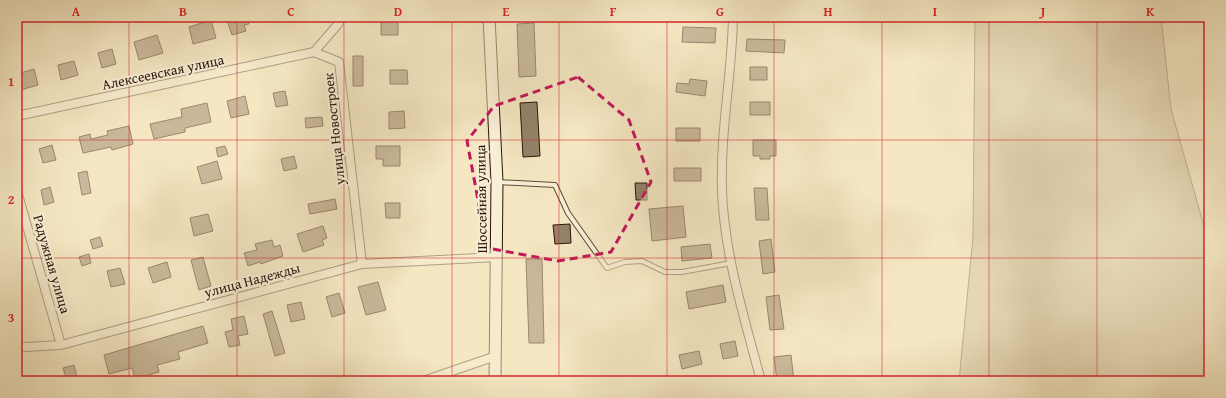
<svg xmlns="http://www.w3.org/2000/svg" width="1226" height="398" viewBox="0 0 1226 398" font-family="'Gentium Book Plus',serif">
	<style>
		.green { fill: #d2c3a3; stroke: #806c56 }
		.water { fill: #b09f83; stroke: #7c6752 }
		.building { fill: #948269; stroke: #2d1409 }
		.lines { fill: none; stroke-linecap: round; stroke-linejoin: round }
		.lane-casing { stroke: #5f4937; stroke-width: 6 }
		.street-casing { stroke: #5f4937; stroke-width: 10 }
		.secondary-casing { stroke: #2d1409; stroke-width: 13 }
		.lane { stroke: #f8efd7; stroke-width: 4 }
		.street { stroke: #f8efd7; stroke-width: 8 }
		.secondary { stroke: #f8efd7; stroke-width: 11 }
		.marked { fill: none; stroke: #c2185b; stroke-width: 3; stroke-dasharray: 8 5; stroke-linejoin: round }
		.grid { fill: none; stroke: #d62828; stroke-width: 1; stroke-opacity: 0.55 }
		.labels { text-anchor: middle; stroke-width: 4; stroke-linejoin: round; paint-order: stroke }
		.street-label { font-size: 14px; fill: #2d1409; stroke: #f8efd7 }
		.neatline { fill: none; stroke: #d62828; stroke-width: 1.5 }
		.grid-label { font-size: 13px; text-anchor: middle; font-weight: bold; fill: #d62828 }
	</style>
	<rect width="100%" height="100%" fill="#f4e7c2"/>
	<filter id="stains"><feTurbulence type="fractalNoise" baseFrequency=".005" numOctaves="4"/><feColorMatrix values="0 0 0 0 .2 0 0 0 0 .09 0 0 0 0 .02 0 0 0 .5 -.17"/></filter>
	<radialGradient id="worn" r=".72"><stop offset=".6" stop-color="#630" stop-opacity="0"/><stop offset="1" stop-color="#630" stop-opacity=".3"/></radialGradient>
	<path class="green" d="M975,17H1161L1171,109L1209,244V381H959L973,237Z"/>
	<path class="water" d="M1203,17H1209V83Z"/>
	<path class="building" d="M226,17H246L249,24L244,25L246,31L232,35Z
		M381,17H398V35H381Z
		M211,20L216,38L193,44L189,27Z
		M534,23L536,76L519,77L517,24Z
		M683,27L716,28L715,43L682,42Z
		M157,35L163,53L139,60L134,42Z
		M747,39L785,40L784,53L746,51Z
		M112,49L116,64L102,68L98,53Z
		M353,56H363V86H353Z
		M74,61L78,75L61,80L58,65Z
		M750,67H767V80H750Z
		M34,69L38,85L17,91V74Z
		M390,70H407L408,84H390Z
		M690,79L707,81L705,96L676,92L677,83L689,84Z
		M285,91L288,105L276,107L273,93Z
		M245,96L249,114L231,118L227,101Z
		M537,102L540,156L523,157L520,103Z
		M750,102H770V115H750Z
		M207,103L211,122L185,128V132L154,139L150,124L182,117L181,109Z
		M404,111L405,128L389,129V112Z
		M322,117L323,126L306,128L305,118Z
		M129,126L133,144L112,150L111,147L83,153L79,137L90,134L91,139L108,135L107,131Z
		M676,128H700V141H676Z
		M753,140H776V156H770V159H760V156H753Z
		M52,145L56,160L43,163L39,149Z
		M225,146L228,154L218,157L216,148Z
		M376,146H400V166H383V159H376Z
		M294,156L297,168L284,171L281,159Z
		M217,161L222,179L202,184L197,167Z
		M674,168H701V181H674Z
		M87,171L91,193L82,195L78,173Z
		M635,183H647V200H636Z
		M50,187L54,202L44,205L41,190Z
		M754,188H767L769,220H756Z
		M335,199L337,209L310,214L308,204Z
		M385,203H400V218H386Z
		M683,206L686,237L652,241L649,209Z
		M208,214L213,231L194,236L190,218Z
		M570,224L571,243L555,244L553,225Z
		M323,226L327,238L322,240L324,245L303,252L297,234Z
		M100,237L103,246L93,249L90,240Z
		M771,239L775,272L763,274L759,241Z
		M272,240L274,247L280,245L283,256L261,264L260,262L248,266L244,253L257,250L255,244Z
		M710,244L712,258L682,261L681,247Z
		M89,254L91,263L82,266L79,257Z
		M203,257L211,286L199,290L191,260Z
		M526,259H542L544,343H529Z
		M167,262L171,277L153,283L148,268Z
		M120,268L125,284L111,287L107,271Z
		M378,282L386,310L366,315L358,287Z
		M723,285L726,302L689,309L686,292Z
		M339,293L345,313L332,317L326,297Z
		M779,295L784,329L770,330L766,297Z
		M301,302L305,319L291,322L287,305Z
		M272,311L285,353L275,356L263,314Z
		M244,316L248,334L238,336L240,345L229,347L225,332L233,330L231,319Z
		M203,326L208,343L178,352L180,359L157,365L159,372L148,375L150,381H136L132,368L109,374L104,355Z
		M735,341L738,356L723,359L720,344Z
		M699,351L702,364L682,369L679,355Z
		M791,355L794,381H777L774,357Z
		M74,365L78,381H67L63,368Z"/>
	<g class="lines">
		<defs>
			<path id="lane" d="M497,182L555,185L568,213L607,268L625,262L642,261L665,272H682L731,263"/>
			<path id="street" d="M339,17V23L314,52L339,62L362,264
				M733,17C732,75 720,132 722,190C724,254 745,320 761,381
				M17,116L314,52
				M17,191L61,345
				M17,345L25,347L61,345L362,264L497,257
				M423,381L496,356"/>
			<path id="secondary" d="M489,17L497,182L495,381"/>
		</defs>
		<use href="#lane" class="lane-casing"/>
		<use href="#street" class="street-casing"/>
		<use href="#secondary" class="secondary-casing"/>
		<use href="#lane" class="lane"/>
		<use href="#street" class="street"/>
		<use href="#secondary" class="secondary"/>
	</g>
	<path d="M0 0H1226V398H0ZM578,77L629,120L651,182L611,252L558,261L487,248L467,141L494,106Z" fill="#f4e7c2" fill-opacity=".55" fill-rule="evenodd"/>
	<path class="marked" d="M578,77L629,120L651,182L611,252L558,261L487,248L467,141L494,106Z"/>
	<path class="grid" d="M129,17V381M237,17V381M344,17V381M452,17V381M559,17V381M667,17V381M774,17V381M882,17V381M989,17V381M1097,17V381M17,140H1209M17,258H1209"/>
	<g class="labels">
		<g class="street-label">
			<text transform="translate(163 72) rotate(-12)" y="5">Алексеевская улица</text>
			<text transform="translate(334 129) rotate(-96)" y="5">улица Новостроек</text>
			<text transform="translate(481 199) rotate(-91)" y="5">Шоссейная улица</text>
			<text transform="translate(52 264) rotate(74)" y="5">Радужная улица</text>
			<text transform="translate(252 280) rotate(-15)" y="5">улица Надежды</text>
		</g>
	</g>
	<rect width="1226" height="398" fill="none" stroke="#f4e7c2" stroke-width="44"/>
	<rect x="22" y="22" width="1182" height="354" class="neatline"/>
	<g class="grid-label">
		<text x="76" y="16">A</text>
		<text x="183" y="16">B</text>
		<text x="291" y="16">C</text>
		<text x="398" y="16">D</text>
		<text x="506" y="16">E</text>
		<text x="613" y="16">F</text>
		<text x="720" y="16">G</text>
		<text x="828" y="16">H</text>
		<text x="935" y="16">I</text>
		<text x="1043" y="16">J</text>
		<text x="1150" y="16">K</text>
		<text x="11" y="86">1</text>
		<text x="11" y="204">2</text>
		<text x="11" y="322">3</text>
	</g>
	<rect width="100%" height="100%" filter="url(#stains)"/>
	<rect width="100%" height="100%" fill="url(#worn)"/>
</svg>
